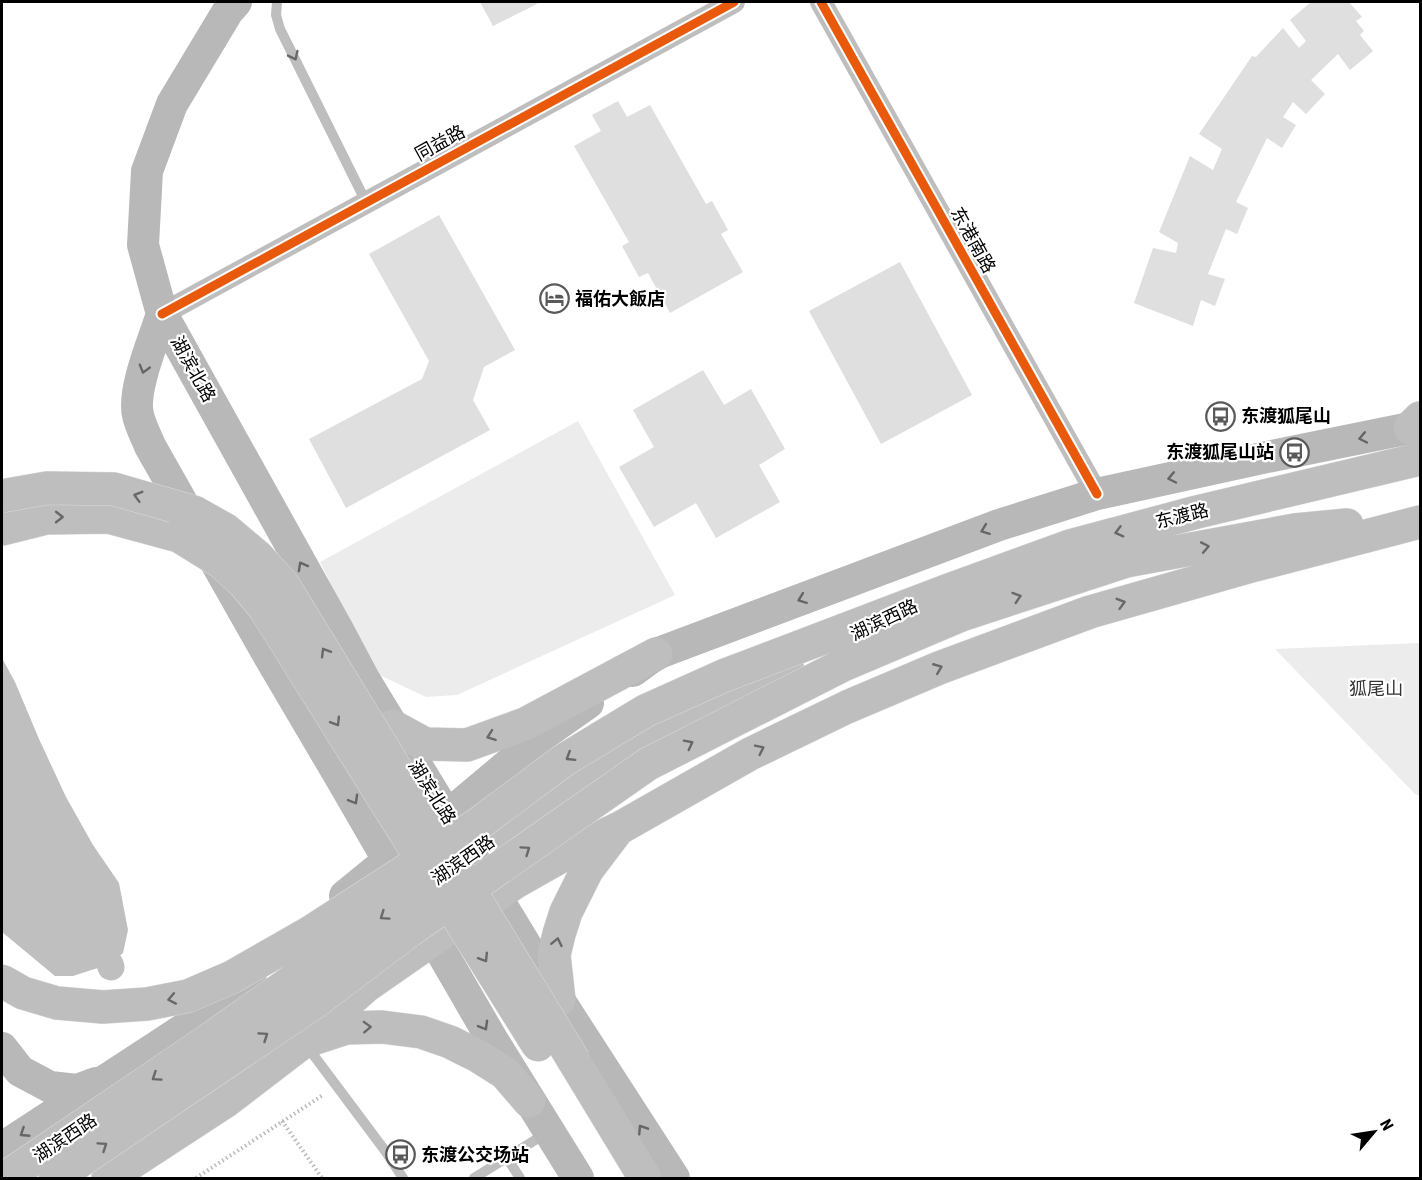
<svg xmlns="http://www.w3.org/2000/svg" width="1422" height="1180" viewBox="0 0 1422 1180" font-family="'Roboto Condensed','Noto Sans SC',sans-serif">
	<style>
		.green { fill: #ececec }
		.water { fill: #bfbfbf }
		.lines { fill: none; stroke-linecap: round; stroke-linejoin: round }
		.canal { stroke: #bfbfbf; stroke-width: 27 }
		.building { fill: #dfdfdf }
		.primary-casing { stroke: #dbdbdb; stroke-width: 34 }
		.highway-casing { stroke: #dbdbdb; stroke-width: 34 }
		.path { stroke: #b9b9b9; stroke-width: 4; stroke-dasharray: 1.5 3; stroke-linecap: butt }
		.lane { stroke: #bebebe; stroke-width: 10 }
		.street { stroke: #bebebe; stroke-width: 22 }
		.secondary { stroke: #b8b8b8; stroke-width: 32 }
		.primary { stroke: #bebebe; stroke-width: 33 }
		.highway { stroke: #bebebe; stroke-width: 33 }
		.primary-bridge-casing { stroke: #dbdbdb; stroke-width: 34; stroke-linecap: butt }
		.primary-bridge { stroke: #bebebe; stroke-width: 33 }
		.cycleway-casing { stroke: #fff; stroke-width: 13 }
		.cycleway { stroke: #e8590c; stroke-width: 9 }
		.oneway { stroke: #686868 }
		.oneway2 { stroke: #656565 }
		.labels { text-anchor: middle; stroke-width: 4.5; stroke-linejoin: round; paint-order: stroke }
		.street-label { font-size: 18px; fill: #000; stroke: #fff }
		.poi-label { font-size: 18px; font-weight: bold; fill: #000; stroke: #fff; text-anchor: start }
		.park-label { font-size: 18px; fill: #333; stroke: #fff }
	</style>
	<rect width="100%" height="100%" fill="#fff"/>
	<path class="green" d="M578,421L675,595L457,695L426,697L375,673L320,562Z
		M1420,643V796L1415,794L1275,649Z"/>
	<path class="water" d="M2,658L15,682L39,739L66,797L93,845L119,883L128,930L123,953L110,964L73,976H55L2,932Z"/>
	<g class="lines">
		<path class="canal" d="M110,964L111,967"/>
	</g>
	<path class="building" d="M480,2H541L493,26Z
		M1311,2H1349L1362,17L1356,21L1364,31L1360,35L1373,51L1350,70L1338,54L1311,80L1325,94L1306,114L1293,102L1283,117L1296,125L1282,148L1267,138L1236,202L1248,208L1237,234L1226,229L1208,274L1225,279L1215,306L1201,300L1193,326L1134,303L1153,248L1176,253L1178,243L1159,232L1190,156L1213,170L1222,149L1199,134L1252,56L1256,57L1283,28L1299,48L1306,41L1290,20Z
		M618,101L627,117L650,105L706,204L712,201L728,230L721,234L743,272L670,313L648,273L639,277L622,246L629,242L574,146L601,131L592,115Z
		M439,215L515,350L484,367L473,400L490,430L346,508L309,439L422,379L429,361L369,254Z
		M900,262L972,395L881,444L809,311Z
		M703,370L724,405L751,389L785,449L759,465L780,502L716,538L696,503L654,527L619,467L654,447L633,410Z"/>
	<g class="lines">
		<defs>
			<path id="primary" d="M1410,428L1420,418
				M2,529L46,518L109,517L179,536
				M924,602L949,590L1070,546L1197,512L1420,459
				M961,615L1126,561L1295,530L1347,525
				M392,726L425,744L467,745L525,724L656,654
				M500,834L634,738L787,665
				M303,1042L366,986L514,883L567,853L618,829L750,754L847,707L939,668L1090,612L1255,565L1420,522
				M574,1061L645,1178
				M108,1178L226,1101L303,1042L346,1028L382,1027L421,1032L450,1042L478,1056L505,1073L529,1101"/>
			<path id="highway" d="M559,1000L554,955L559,934L566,912L587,870L618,829"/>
		</defs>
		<use href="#primary" class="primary-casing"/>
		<use href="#highway" class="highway-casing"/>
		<path class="path" d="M282,1121L322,1178
			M196,1178L323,1095"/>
		<path class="lane" d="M277,2L276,15L280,29L366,202
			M306,1045L386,1152L403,1178
			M507,1158L520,1178
			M474,1178L548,1132"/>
		<path class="street" d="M821,2L1097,494
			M162,314L734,2"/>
		<path class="secondary" d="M236,2L228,11L172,104L147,171L143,245L162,314L338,630L364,679L559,1000L674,1178
			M162,314C154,339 132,390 138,415C140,425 146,436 150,446L269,656L339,775L493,1041L578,1178
			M633,671L656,654L999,525L1097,494L1272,456L1420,426
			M345,896L389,860L447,816L547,732L588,703
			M2,1048L20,1071L50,1087L77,1090L96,1083
			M2,1148L184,1029L251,974"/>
		<use href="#primary" class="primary"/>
		<use href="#highway" class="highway"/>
		<defs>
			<path id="primary-bridge" d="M2,496L47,488L114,489L194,512L226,530L258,557L284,586L574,1061
				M179,536L221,562L244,583L264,607L538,1045
				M2,981L23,993L57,1003L103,1007L147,1004L188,996L232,977L309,933L478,824L564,760L645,711L723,676L949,590
				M5,1178L203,1044L452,868
				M55,1178L315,1002L409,931L648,764L843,665L961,615"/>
		</defs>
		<use href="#primary-bridge" class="primary-bridge-casing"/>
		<use href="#primary-bridge" class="primary-bridge"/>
		<defs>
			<path id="cycleway" d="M821,2L1097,494
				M162,314L734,2"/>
		</defs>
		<use href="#cycleway" class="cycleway-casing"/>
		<use href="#cycleway" class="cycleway"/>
	</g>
	<defs><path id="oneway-chevron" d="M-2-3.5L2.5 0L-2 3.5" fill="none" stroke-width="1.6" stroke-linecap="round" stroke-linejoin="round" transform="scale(1.5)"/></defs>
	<g class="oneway">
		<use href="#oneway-chevron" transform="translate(294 56) rotate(64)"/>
		<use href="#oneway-chevron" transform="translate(138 496) rotate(-164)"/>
		<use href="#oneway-chevron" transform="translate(59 517)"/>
		<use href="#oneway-chevron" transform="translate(1119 532) rotate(165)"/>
		<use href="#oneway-chevron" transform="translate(1205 547) rotate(-11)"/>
		<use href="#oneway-chevron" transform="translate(1017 597) rotate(-18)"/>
		<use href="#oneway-chevron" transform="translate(1121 603) rotate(-16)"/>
		<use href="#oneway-chevron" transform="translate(325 652) rotate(-121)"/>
		<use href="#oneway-chevron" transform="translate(938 668) rotate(-22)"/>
		<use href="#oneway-chevron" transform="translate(336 722) rotate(58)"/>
		<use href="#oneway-chevron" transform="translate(491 736) rotate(160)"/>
		<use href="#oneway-chevron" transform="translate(689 744) rotate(-27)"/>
		<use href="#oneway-chevron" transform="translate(760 749) rotate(-26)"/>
		<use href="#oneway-chevron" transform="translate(570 757) rotate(148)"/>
		<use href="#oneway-chevron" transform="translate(526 850) rotate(-35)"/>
		<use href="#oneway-chevron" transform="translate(384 916) rotate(145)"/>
		<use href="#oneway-chevron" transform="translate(557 942) rotate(-78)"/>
		<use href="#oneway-chevron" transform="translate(484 958) rotate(58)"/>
		<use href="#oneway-chevron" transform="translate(172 999) rotate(169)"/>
		<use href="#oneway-chevron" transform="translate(367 1027) rotate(-2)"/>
		<use href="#oneway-chevron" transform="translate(264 1036) rotate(-34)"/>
		<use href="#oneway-chevron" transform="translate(156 1077) rotate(146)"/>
		<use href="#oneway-chevron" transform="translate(103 1146) rotate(-34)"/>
	</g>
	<g class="oneway2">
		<use href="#oneway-chevron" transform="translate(144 369) rotate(106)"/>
		<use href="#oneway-chevron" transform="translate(1363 438) rotate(168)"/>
		<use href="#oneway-chevron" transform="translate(1172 478) rotate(168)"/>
		<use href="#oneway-chevron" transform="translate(985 530) rotate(159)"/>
		<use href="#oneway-chevron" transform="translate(302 566) rotate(-119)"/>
		<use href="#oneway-chevron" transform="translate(802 599) rotate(159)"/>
		<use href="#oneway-chevron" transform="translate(354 800) rotate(60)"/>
		<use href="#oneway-chevron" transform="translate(484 1026) rotate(60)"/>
		<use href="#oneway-chevron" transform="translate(642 1129) rotate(-123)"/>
		<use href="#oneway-chevron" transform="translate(24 1133) rotate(147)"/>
	</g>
	<defs>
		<symbol id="hotel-ring" viewBox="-11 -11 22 22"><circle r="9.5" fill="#fff" stroke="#595959" stroke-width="1.5"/><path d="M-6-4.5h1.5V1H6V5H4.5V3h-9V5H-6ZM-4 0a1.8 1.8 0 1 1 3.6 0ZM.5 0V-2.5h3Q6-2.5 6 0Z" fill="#595959"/></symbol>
		<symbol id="bus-ring" viewBox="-11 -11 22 22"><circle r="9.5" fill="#fff" stroke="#595959" stroke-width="1.5"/><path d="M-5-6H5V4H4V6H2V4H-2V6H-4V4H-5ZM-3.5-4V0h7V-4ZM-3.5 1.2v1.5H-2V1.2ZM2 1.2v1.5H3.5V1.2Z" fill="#595959"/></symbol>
	</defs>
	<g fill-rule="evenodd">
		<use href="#hotel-ring" x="538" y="282" width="33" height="33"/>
		<use href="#bus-ring" x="1204" y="400" width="33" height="33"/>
		<use href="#bus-ring" x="1278" y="436" width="33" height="33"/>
		<use href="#bus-ring" x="384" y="1138" width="33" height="33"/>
	</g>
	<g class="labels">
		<g class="street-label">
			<text transform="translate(440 143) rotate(-29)" y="6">同益路</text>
			<text transform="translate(973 240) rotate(61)" y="6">东港南路</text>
			<text transform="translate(193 369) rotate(61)" y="6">湖滨北路</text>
			<text transform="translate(1182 516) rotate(-14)" y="6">东渡路</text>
			<text transform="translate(884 620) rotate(-25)" y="6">湖滨西路</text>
			<text transform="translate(432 792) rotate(58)" y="6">湖滨北路</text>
			<text transform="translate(463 860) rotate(-35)" y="6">湖滨西路</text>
			<text transform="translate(65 1138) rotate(-34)" y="6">湖滨西路</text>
		</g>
		<g class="poi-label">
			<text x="575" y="305">福佑大飯店</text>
			<text x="1241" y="422">东渡狐尾山</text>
			<text x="1274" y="458" text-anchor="end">东渡狐尾山站</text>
			<text x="421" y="1161">东渡公交场站</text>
		</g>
		<g class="park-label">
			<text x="1376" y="695">狐尾山</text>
		</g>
	</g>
	<rect width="1422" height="1180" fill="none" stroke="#000000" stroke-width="6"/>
	<g transform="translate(1374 1132) rotate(61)" stroke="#ffffff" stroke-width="4.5" paint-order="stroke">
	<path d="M0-4.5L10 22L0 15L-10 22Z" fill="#000000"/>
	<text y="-9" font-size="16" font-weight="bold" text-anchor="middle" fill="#000000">N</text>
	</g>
</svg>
